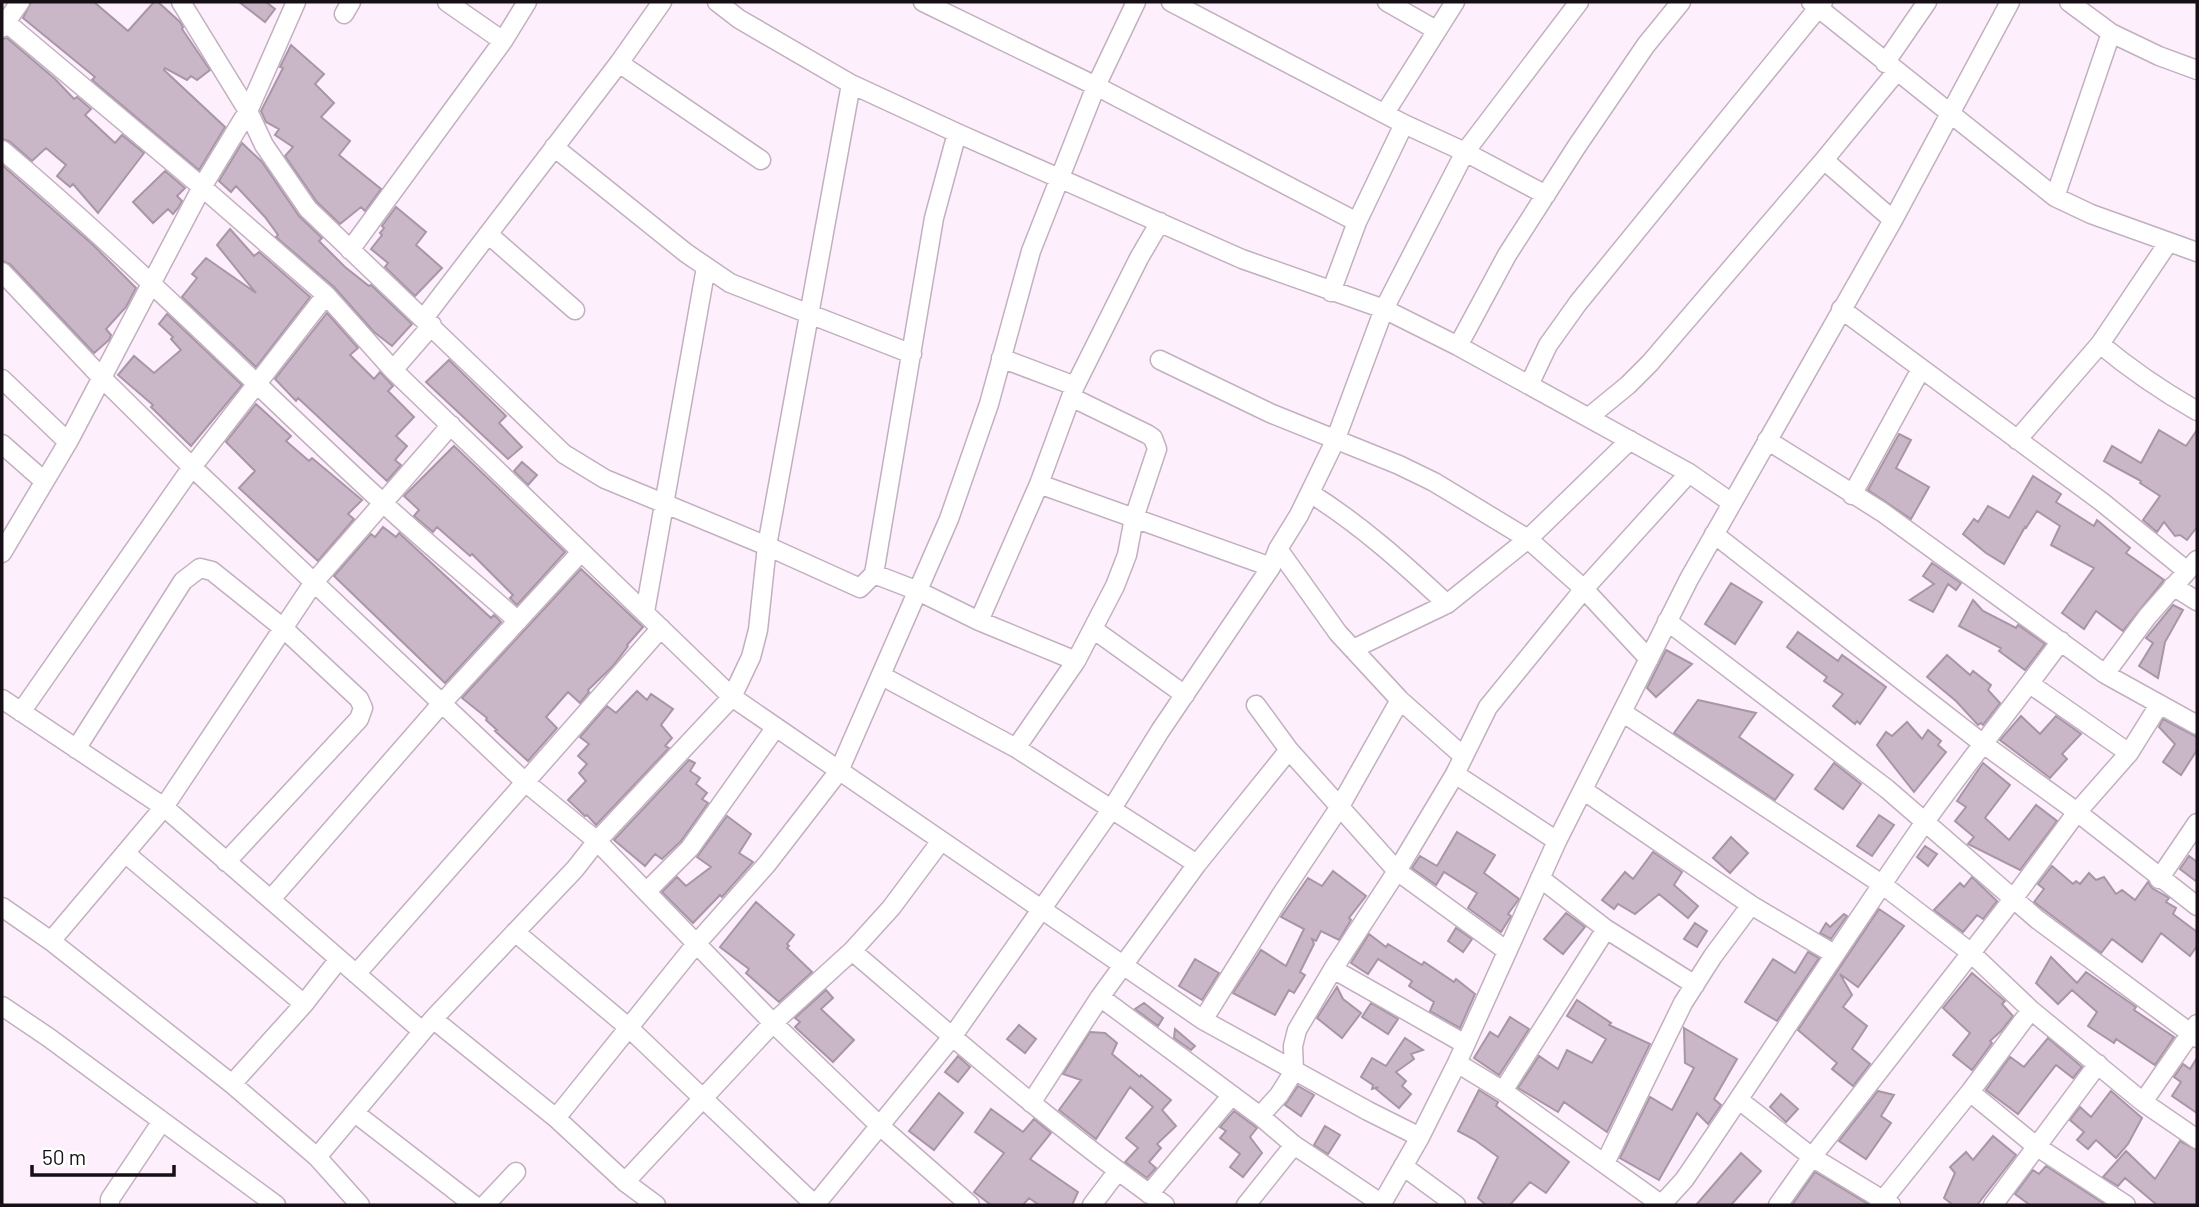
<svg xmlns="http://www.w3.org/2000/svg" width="2199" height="1207" viewBox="0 0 2199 1207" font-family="Barlow,sans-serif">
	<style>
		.building { fill: #c9b7c8; stroke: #a896a7; stroke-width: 2 }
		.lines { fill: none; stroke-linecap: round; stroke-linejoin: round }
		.street-casing { stroke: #c2b0c1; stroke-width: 21 }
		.street { stroke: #fff; stroke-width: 18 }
	</style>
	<rect width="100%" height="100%" fill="#feeffd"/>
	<path class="building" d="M31,2H94L128,31L154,2H158L180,22L183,27L182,29L210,70L197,80L191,76L187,80L165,68L164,70L225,127L199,170L92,80L95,77L23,18Z
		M239,2H266L275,9L265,22Z
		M7,38L55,79L74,99L77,97L91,109L85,115L115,143L122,135L144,153L98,213L73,184L70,187L57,176L66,165L46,148L32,161L9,141L2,139V39Z
		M291,45L324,74L315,84L334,103L321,117L350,141L339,155L381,189L365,211L361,207L340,224L317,202L285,156L293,147L275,135L279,129L266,122L261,111L283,68L280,67Z
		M242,143L262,162L299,216L322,238L319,241L345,267L369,286L371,285L412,324L392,346L374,332L334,287L276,237L278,235L265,217L236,186L231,192L219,181Z
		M2,165L92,244L136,288L126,307L106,329L111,335L109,340L94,353L10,264L2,261Z
		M165,171L185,188L177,196L182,201L178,208L173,214L168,209L153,223L133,202Z
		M396,207L426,232L416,245L442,268L415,296L385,267L388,263L371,249L382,235L380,233L384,228L382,226Z
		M230,229L254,256L259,252L310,297L256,367L182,297L197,278L192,274L206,258L256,293L217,245Z
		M327,313L358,348L350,355L374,379L380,372L393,386L388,391L414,417L396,436L407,446L395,460L401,465L387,481L298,398L296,401L275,379Z
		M167,314L242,385L191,446L151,407L153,405L118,375L134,356L154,373L181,350L171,339L173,337L159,324Z
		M449,360L506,416L499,423L522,447L508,459L426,382Z
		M256,404L291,436L286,441L309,461L312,458L362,500L348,514L354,519L318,561L239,488L255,471L226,442Z
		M2159,430L2186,446L2197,430V527L2187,540L2180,535L2175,536L2164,522L2157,532L2143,520L2160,496L2140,483L2141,481L2104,461L2112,446L2141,463Z
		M1899,434L1911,440L1896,468L1929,487L1911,519L1868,490Z
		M454,446L565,552L517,605L510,598L513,595L472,554L470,556L437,527L433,532L414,516L419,510L404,496Z
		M522,462L537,475L528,485L514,471Z
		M2033,476L2061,494L2056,502L2094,526L2097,520L2130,548L2126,553L2164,580L2123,631L2096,611L2084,629L2062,613L2094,568L2051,545L2060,526L2037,511L2026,528L2025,527L2004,564L1986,553L1963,534L1974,519L1978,522L1988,506L2009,518Z
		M383,527L396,537L399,533L491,618L494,615L501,622L445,683L334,576L371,534L375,537Z
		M1932,563L1961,583L1956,590L1948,584L1933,612L1910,600L1934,584L1923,576Z
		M581,569L643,627L627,645L628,646L613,666L588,690L589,692L580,703L568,692L546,717L557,728L528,761L495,731L497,730L486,720L487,718L462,698Z
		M1731,583L1762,602L1735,644L1705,624Z
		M1973,600L1983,611L2016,628L2018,625L2045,644L2025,670L1999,651L2001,648L1959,626Z
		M2173,605L2183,610L2165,642L2158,678L2139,666L2153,643L2146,638Z
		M1798,632L1838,661L1842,655L1886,687L1860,724L1857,721L1855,724L1833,706L1843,694L1824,681L1827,677L1787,647Z
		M1666,650L1692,664L1656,697L1647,688Z
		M1947,655L1970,675L1973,671L1991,685L1988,690L2000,703L1983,725L1981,723L1978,725L1956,701L1927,677Z
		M637,691L647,700L651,694L673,709L661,725L672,738L665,746L669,748L596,825L587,815L585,816L568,800L586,781L579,773L587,764L578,756L589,744L580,737L607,706L616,713Z
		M1698,700L1756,713L1739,737L1793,775L1775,800L1674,733Z
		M2021,716L2040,734L2056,716L2081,734L2062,754L2067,759L2050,778L2000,740Z
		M2163,719L2197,737V750L2181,775L2163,762L2175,744L2159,727Z
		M1907,722L1922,739L1928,730L1941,741L1938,745L1946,752L1914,792L1877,745L1886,732L1892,736Z
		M689,760L695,763L690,771L700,778L696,784L707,793L702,799L708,803L681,841L662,859L655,854L645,866L614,840Z
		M1834,763L1861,784L1843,809L1815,789Z
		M1983,763L2010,785L1985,818L2009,840L2036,805L2057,821L2020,870L1968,844L1974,837L1955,821L1966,807L1957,801Z
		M1879,815L1894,825L1872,856L1857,846Z
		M727,816L751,834L739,853L753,862L722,897L720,895L693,923L662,892L677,877L686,886L711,867L697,857Z
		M1457,832L1495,855L1484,873L1519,899L1508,914L1511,916L1501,932L1468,908L1477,893L1444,872L1436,885L1412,868L1420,856L1437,866Z
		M1731,837L1748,853L1730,873L1713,858Z
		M1925,846L1937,854L1928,866L1917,857Z
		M1653,852L1682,872L1674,885L1698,906L1688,918L1659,894L1635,914L1618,904L1614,909L1602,900L1625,872L1633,879Z
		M2189,856L2197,862V882L2180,869Z
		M2052,866L2073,884L2076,881L2080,884L2089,873L2096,880L2104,877L2116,894L2122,890L2135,900L2148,882L2152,888L2169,898L2166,902L2176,908L2173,914L2197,932V946L2190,956L2161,933L2142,962L2112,939L2101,953L2034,902L2044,889L2038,884Z
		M1333,871L1366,896L1349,918L1351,920L1339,940L1321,931L1316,941L1312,939L1314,944L1300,972L1305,975L1294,993L1289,990L1275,1015L1233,993L1261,950L1286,966L1304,929L1281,917L1308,878L1322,886Z
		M1972,877L1997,901L1983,919L1977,915L1963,932L1934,910L1960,883L1964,887Z
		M756,902L794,935L787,944L789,946L787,948L812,972L779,1002L746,973L749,969L720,947Z
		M1879,909L1904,926L1858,987L1840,974L1852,995L1843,1007L1867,1026L1852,1049L1870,1064L1853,1086L1832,1069L1837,1063L1798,1030Z
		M1566,913L1585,927L1563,954L1544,939Z
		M1844,914L1847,916L1831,939L1820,933L1826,923L1830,927Z
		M1695,923L1707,931L1697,947L1684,939Z
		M1456,928L1472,939L1463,952L1448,941Z
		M1369,934L1386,947L1388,944L1422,965L1424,962L1454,982L1456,979L1475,994L1460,1028L1430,1011L1434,1002L1409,986L1412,981L1378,959L1368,974L1351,963Z
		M1808,952L1819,958L1777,1021L1745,1002L1773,959L1795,973Z
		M2051,957L2077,983L2086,972L2136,1007L2134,1010L2174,1037L2155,1065L2116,1039L2114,1043L2088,1026L2097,1012L2072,990L2058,1004L2036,983Z
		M1195,959L1219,973L1202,1000L1179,986Z
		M1972,973L2005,1001L2002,1004L2013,1016L2001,1031L1990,1041L1992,1043L1972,1070L1953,1055L1970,1033L1943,1008Z
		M1337,987L1343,999L1361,1013L1342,1038L1317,1018Z
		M826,990L833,998L821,1009L854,1040L833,1062L795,1027L800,1022L795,1018Z
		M1577,1000L1611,1023L1609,1025L1650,1044L1607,1132L1564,1102L1558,1112L1518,1088L1539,1056L1558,1069L1567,1050L1592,1063L1606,1039L1567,1016Z
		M1144,1003L1163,1018L1158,1026L1135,1009Z
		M1371,1003L1398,1019L1388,1034L1362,1017Z
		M1510,1017L1529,1029L1499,1075L1474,1058L1490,1032L1498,1037Z
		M1019,1025L1036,1039L1025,1053L1007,1039Z
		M1684,1028L1737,1059L1714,1099L1721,1105L1708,1124L1697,1113L1659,1180L1620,1158L1650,1097L1672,1110L1694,1068L1685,1063Z
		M1175,1029L1195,1046L1191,1050L1174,1038Z
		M1090,1032L1105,1033L1117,1043L1112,1054L1140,1077L1141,1075L1171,1100L1162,1110L1176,1126L1157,1144L1161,1148L1149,1162L1156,1168L1147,1178L1125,1162L1138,1148L1126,1138L1153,1107L1130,1087L1096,1139L1059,1110L1081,1080L1063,1074Z
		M1405,1038L1423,1050L1411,1054L1414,1059L1396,1072L1406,1081L1402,1086L1411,1094L1399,1108L1376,1089L1378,1087L1372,1089L1373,1085L1361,1077L1372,1058L1386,1066Z
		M2048,1038L2082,1067L2073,1078L2056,1065L2018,1114L1986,1090L2010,1057L2024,1067Z
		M958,1056L970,1067L958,1082L945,1072Z
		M2197,1058V1113L2172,1096L2181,1082L2174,1077L2183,1064L2190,1069Z
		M1298,1086L1314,1095L1301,1116L1285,1105Z
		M1479,1090L1498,1102L1496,1106L1569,1162L1546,1193L1530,1182L1510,1205H1486L1478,1198L1498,1157L1475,1140L1458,1131Z
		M1878,1091L1894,1095L1881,1116L1891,1123L1866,1159L1839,1141Z
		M2111,1091L2142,1118L2128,1144L2116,1158L2096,1140L2088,1149L2077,1140L2084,1132L2070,1120L2080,1107L2091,1117Z
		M939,1093L963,1113L934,1150L909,1131Z
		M1781,1094L1798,1109L1786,1122L1770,1107Z
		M991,1109L1023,1132L1034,1119L1051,1133L1030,1159L1078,1192L1072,1205H1039L1029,1198L1023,1205H991L974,1192L1004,1153L975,1132Z
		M1234,1111L1257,1128L1250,1137L1262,1153L1243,1177L1230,1167L1240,1154L1220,1138L1226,1131L1220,1127Z
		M1325,1126L1340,1135L1328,1154L1314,1145Z
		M1993,1136L2016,1155L1977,1205H1953L1944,1198L1955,1173L1950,1167L1966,1152L1973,1160Z
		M2180,1141L2197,1150V1205H2157L2125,1178L2118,1186L2103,1177L2126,1151L2155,1179Z
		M1741,1153L1761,1171L1731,1205H1696Z
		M2046,1166L2103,1203L2104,1205H2030L2015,1194L2033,1170L2039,1174Z
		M1815,1172L1868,1204V1205H1792Z"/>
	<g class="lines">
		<defs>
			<path id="street" d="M181,2L248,111L264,145L308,209L564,454L605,479L767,546L860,588L874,574L918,591L979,621L1076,661
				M447,2L503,41
				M717,2L739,19L851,84L957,133L1242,259L1384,309L1458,346L1689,473L1732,503
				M923,2L1096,86L1357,222
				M1171,2L1404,124L1465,152L1546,195
				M1387,2L1436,30
				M1811,2L2055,197L2091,214L2197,252
				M2069,2L2111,33L2159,56L2197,70
				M344,14L351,2
				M2,19L202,187L326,295L393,370L732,697L1203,1020L1368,1111L1420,1137
				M2,28L20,2
				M619,63L761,160
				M1885,63L1927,2
				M1385,113L1455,2
				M554,147L686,253L730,283L912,354
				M2,150C134,261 255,385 382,502C426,543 473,581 518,621
				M1824,160L1893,220
				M2055,197L2111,33
				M488,234L575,310
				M350,250L503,41L527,2
				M2,272L102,378L192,467L525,782L597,841L773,1023L880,1126L970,1205
				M1331,292L1357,222L1404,124
				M1841,309L2102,502L2187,571
				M424,318L619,63L662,2
				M2100,344C2131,370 2162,391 2197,411
				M1458,346L1507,255L1577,146L1646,45L1681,2
				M1001,358L1075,386
				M1160,360L1270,413L1399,465L1434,482L1528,539L1584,589L1649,659
				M393,370L432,325
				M2,379L68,442
				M1529,385L1548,345L1578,303L1823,2
				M1589,417L1628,385L1650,363L1824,160L1897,71
				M1767,440L1882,512L2105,674L2197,725
				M2017,440L2100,344L2168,243
				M2,444L44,481
				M1039,484L1271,567
				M1310,493C1361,525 1403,563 1447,604
				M1852,495L1921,369
				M1714,534L1982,743L2077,812L2197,906
				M1278,549L1338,633L1400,700L1462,755
				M2,553L68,442L202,187L248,111L296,2
				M874,574L934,218L957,133
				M2173,586L2197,601
				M645,612L706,267
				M979,621L1039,484L1075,386L1139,258L1160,222
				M1667,621L1887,789L2038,920L2197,1038
				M1093,629L1185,695
				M1353,649L1447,604L1528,539L1630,440
				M2105,674L2147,617L2197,560
				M882,676L1016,748L1197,864
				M2030,684L2129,753
				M2,699L164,807L422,1031
				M1256,705L1289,750L1397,871L1507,951
				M21,712L192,467L326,295
				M1622,712L1883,885L1970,952L2031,1010L2143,1102L2197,1139
				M1016,748L1076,661L1115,586L1127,555L1134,518L1157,449L1153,438L1147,434L1071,397
				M76,749L183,581L200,568L212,571L283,628L359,699L363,708L359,719L226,862
				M1455,774L1557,841
				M1583,790L1751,905L1834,954
				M125,853L304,1004
				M1540,878L1606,929L1695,985
				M2159,879L2197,823
				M647,891L690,848L776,727
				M271,899L443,702L581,552
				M2,907L51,941L232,1084L317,1157L360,1205
				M515,932L628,1027L815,1205
				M51,941L164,807L314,582L451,425
				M852,951C954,1038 1055,1127 1165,1205
				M1333,969L1465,1044
				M356,974L661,628
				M1100,997L1260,1116L1294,1145L1382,1204
				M2,1006L48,1037L276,1205
				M433,1019L556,1118L625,1182L656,1205
				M1203,1020L1281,895L1339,808L1400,700
				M1457,1063L1503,1091L1662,1205
				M232,1084L304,1004L339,959
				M1503,1091L1606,929
				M1970,1092L2036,1146L2126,1205
				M1739,1100L1812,1157L1891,1205
				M2143,1102L2197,1024
				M1031,1103L1100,997L1197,864L1289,750
				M355,1113L474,1205
				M1260,1116L1279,1095L1294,1071L1293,1046L1297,1030L1333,969L1397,871L1455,774L1488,707L1584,589L1689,473
				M556,1118L696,944L767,864L839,771L949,519L989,404L1031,251L1096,86L1136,2
				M317,1157L433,1019L575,869L597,841L732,697L751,657L758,630L767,546L851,84
				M1605,1163L1683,1003L1713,956L1751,905
				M1403,1166L1456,1205
				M625,1182L773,1023L852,951L891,908L941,841
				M1149,1194L1232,1095
				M110,1205V1199L162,1121
				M485,1205L516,1172
				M815,1205L952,1037L1111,810L1160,731L1271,567L1278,549L1299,515L1335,441L1384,309L1465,152L1579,2
				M1092,1205L1117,1172
				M1246,1205L1294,1145
				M1381,1205L1420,1137L1457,1063L1557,841L1689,579L1893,220L2010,2
				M1661,1205L1684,1180C1766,1060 1844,938 1927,819C1970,759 2017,701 2061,641
				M1778,1205L1812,1157L2013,899L2077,812L2129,753L2159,705
				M1879,1205L1970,1092L2031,1010
				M1993,1205L2098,1064"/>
		</defs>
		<use href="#street" class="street-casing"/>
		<use href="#street" class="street"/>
	</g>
	<rect width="2199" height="1207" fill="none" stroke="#161016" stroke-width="7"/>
	<path d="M32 1165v10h142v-10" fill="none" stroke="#161016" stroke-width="3.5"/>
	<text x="42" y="1165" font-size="21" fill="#161016" stroke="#ffffff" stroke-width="5" paint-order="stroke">50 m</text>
</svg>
